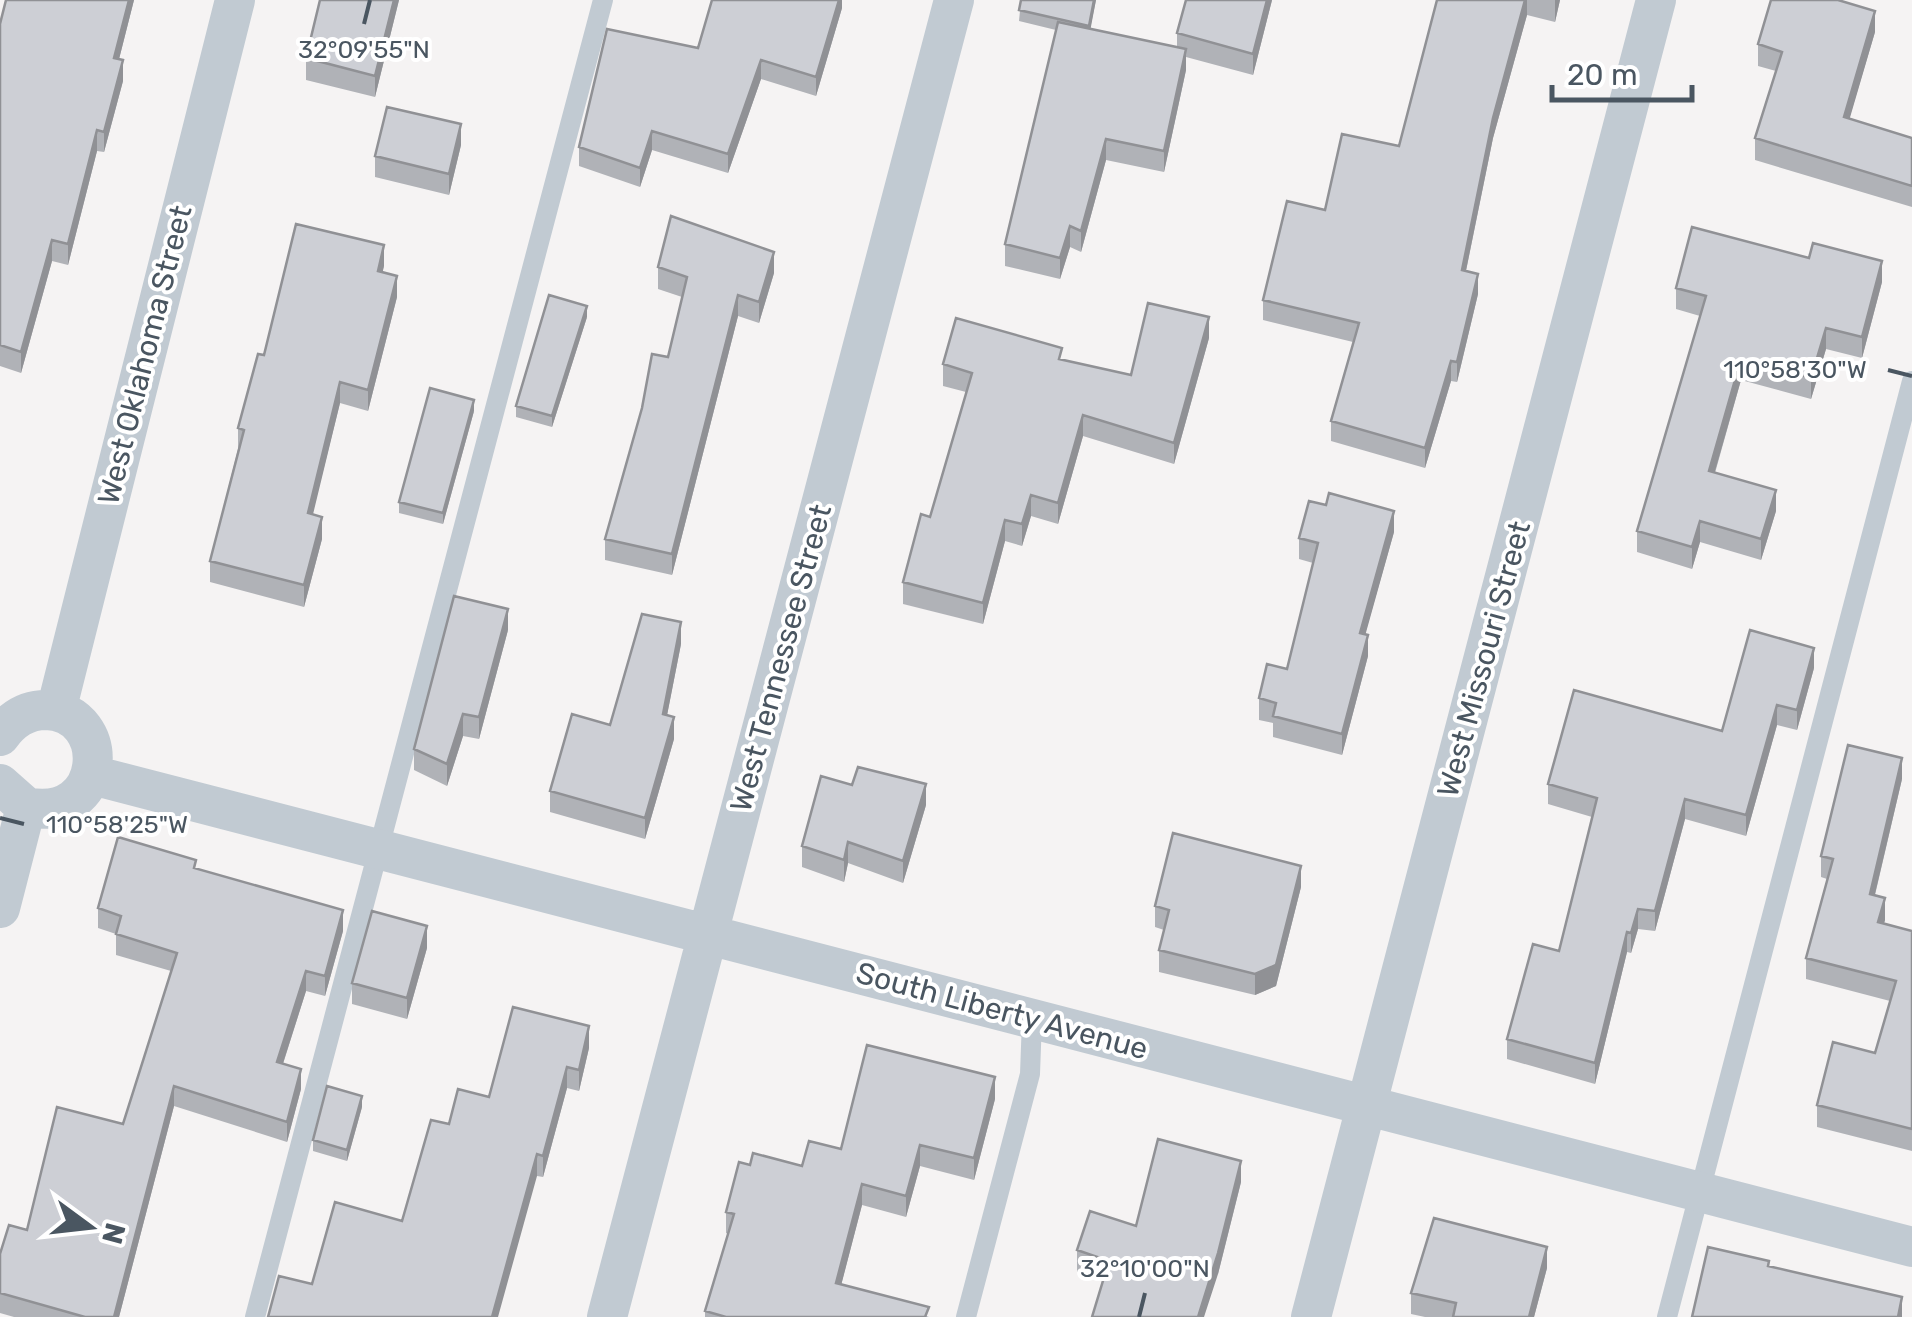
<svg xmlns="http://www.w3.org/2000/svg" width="1912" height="1317" viewBox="0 0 1912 1317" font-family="Rubik,sans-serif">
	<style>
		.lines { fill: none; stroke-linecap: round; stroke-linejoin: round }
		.lane { stroke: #c1cad2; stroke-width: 20 }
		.street { stroke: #c1cad2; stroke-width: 40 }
		.wall { fill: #b0b2b7 }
		.shaded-wall { fill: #909195 }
		.building { fill: #cdcfd5; stroke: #909195; stroke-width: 2.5 }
		.ticks { fill: none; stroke: #4a5661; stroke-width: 4 }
		.labels { text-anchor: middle; stroke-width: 8; stroke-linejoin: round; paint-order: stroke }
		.street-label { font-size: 30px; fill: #4a5661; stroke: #fff }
		.ticks-label { font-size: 25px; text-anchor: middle; fill: #4a5661; stroke: #fff; stroke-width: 8; stroke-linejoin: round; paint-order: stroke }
	</style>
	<rect width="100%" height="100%" fill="#f5f3f3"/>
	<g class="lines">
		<path class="lane" d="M255,1317L603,0
			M966,1317L1030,1074L1032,1019
			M1667,1317L1912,381"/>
		<path class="street" d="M56,711L235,0
			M0,736C11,720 26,710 46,710C114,712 108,824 26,807L0,784
			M92,775L1912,1247
			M0,908L26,807
			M607,1317L954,0
			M1311,1317L1656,0"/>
	</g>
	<path class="wall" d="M6,0H134L119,59L123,81L104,152L97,151L68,265L52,261L21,373L0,366V24Z
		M320,0H399L375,97L306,80V58Z
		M842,0V8L816,96L761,79L728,173L652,150L640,187L579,166V147Z
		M1021,0H1096L1090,29L1177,47V33L1272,0L1253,75L1186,57V70L1164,172L1106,160L1081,252L1070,247L1060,279L1005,266V244L1056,30L1019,21Z
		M1437,0H1560L1555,22L1527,15L1493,138L1466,271L1478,294L1457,382L1451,381L1425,468L1331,441V421L1353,342L1263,320V300L1325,210L1399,146Z
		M1875,32L1849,119L1912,138V207L1755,160V138L1776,71L1758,66V44Z
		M461,145L449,195L375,177V156Z
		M384,266L382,272L397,297L368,411L340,403L312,515L322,539L304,607L210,582V561L238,449V428L264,355Z
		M658,267L774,273L759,323L738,316L672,575L605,560V539L668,357L682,297L658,289Z
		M1882,282L1862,358L1826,349L1811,399L1741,380L1715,473L1776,511L1761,560L1700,542L1692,569L1637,552V531L1700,316L1676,309V288Z
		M587,317L552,427L516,417V406Z
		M1209,338L1174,464L1083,436L1058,524L1031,516L1022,546L1005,541L983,624L903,604V582L930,517L966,392L943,386V364L1062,360L1131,375Z
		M474,411L443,524L399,513V502Z
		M1394,532L1365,634L1368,656L1342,755L1273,737V723L1259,720V698L1287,669L1313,563L1299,559V538Z
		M508,630L479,739L463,736L447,786L414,770V749Z
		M681,644L667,715L674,739L645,839L550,812V791L610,725Z
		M1814,668L1797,730L1777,725L1746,836L1685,819L1655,931L1638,929L1631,953L1627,952L1595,1084L1507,1059V1039L1559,951L1592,817L1548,804V784L1722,731Z
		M1902,779L1875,895L1885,920L1884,923L1912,931V1151L1817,1127V1105L1875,1053L1890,1001L1806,979V958L1827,879L1821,877V856Z
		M926,805L903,883L848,863L844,882L802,867V846Z
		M196,869L343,931L325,996L306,991L283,1064L301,1089L287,1142L174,1106L119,1317H14L0,1313V1254L27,1230L123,1124L171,971L116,955V934L98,928V908Z
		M1301,887L1276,986L1255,995L1159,972V950L1164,930L1155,927V906Z
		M427,948L407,1019L352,1004V983Z
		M589,1048L579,1091L567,1088L543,1177L537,1176L312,1284L402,1221L449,1124L489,1097Z
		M995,1099L974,1180L920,1166L906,1217L862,1205L841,1285L929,1317H705V1311L728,1234L726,1233V1212L750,1165L802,1166L841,1149Z
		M362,1107L347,1161L313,1151V1140Z
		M1241,1182L1218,1274L1103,1280L1077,1272V1250Z
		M1547,1268L1534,1317H1425L1411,1314V1293Z"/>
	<path class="shaded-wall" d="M129,0H134L114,79V58Z
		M394,0H399L375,97V76Z
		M839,0H842V8L816,96V77Z
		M1094,0H1096L1089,37V26Z
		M1267,0H1272L1253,75V54Z
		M1525,0H1527V15L1493,138L1462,290V270L1493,118Z
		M1555,0H1560L1555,22Z
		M1875,11V32L1844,138V117Z
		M1186,49V70L1164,172V151Z
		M123,60V81L104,152V132Z
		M761,60V79L728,173V154Z
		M461,124V145L449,195V174Z
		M97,130V151L68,265V244Z
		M652,131V150L640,187V168Z
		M1106,139V160L1081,252V231Z
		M1070,226V247L1060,279V258Z
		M52,240V261L21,373V352Z
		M384,245V266L378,293V271Z
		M774,252V273L759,323V302Z
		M1882,261V282L1862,358V337Z
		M1478,274V294L1457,382V362Z
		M397,276V297L368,411V390Z
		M738,295V316L672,575V554Z
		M587,306V317L552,427V416Z
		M1209,317V338L1174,464V443Z
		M1826,328V349L1811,399V378Z
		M1741,359V380L1709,492V471Z
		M1451,361V381L1425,468V448Z
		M340,382V403L308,535V513Z
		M474,400V411L443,524V513Z
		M1083,415V436L1058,524V503Z
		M1776,490V511L1761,560V539Z
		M1031,495V516L1022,546V524Z
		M1394,511V532L1360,654V633Z
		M322,517V539L304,607V585Z
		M1005,520V541L983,624V603Z
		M1700,521V542L1692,569V547Z
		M508,609V630L479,739V717Z
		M681,622V644L663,736V714Z
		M1368,635V656L1342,755V734Z
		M1814,648V668L1797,730V710Z
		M1777,705V725L1746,836V815Z
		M463,714V736L447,786V764Z
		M674,717V739L645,839V818Z
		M1902,758V779L1870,915V894Z
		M926,784V805L903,883V861Z
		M1685,799V819L1655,931V911Z
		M848,842V863L844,882V860Z
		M1301,866V887L1276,986L1255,995V974Z
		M1885,898V920L1878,943V922Z
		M1638,909V929L1631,953V933Z
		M343,910V931L325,996V976Z
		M427,926V948L407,1019V998Z
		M1627,932V952L1595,1084V1063Z
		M306,971V991L277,1082V1062Z
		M589,1026V1048L579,1091V1070Z
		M567,1067V1088L543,1177V1156Z
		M301,1069V1089L287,1142V1122Z
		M995,1077V1099L974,1180V1158Z
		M174,1086V1106L119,1317H114Z
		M362,1096V1107L347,1161V1150Z
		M920,1145V1166L906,1217V1196Z
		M537,1154V1176L498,1317H492Z
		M1241,1161V1182L1218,1274L1204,1317H1198Z
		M862,1184V1205L836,1305V1283Z
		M1547,1247V1268L1534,1317H1529Z
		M1902,1297V1317H1898Z"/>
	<path class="building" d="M6,0H129L114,58L123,60L104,132L97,130L68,244L52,240L21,352L0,345V24Z
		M320,0H394L375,76L306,58Z
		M712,0H839L816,77L761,60L728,154L652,131L640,168L579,147L607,29L698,48Z
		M1021,0H1094L1089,26L1019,10Z
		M1186,0H1267L1253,54L1177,33Z
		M1437,0H1525L1493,118L1462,270L1478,274L1457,362L1451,361L1425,448L1331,421L1359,323L1263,300L1287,201L1325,210L1342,134L1399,146Z
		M1771,0H1838L1875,11L1844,117L1912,138V186L1755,138L1782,52L1758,44Z
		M1058,22L1186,49L1164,151L1106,139L1081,231L1070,226L1060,258L1005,244Z
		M387,107L461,124L449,174L375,156Z
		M671,216L774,252L759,302L738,295L672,554L605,539L642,408L652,354L668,357L687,277L658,267Z
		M296,224L384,245L378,271L397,276L368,390L340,382L308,513L322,517L304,585L210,561L244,430L238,428L258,354L264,355Z
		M1692,227L1809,258L1813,243L1882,261L1862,337L1826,328L1811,378L1741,359L1709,471L1776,490L1761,539L1700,521L1692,547L1637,531L1706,296L1676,288Z
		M549,295L587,306L552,416L516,406Z
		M1148,303L1209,317L1174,443L1083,415L1058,503L1031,495L1022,524L1005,520L983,603L903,582L921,514L930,517L972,373L943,364L956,318L1062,348L1059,359L1131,375Z
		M430,388L474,400L443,513L399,502Z
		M1329,493L1394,511L1360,633L1368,635L1342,734L1273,716L1276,703L1259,698L1267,664L1287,669L1318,543L1299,538L1309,501L1326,505Z
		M454,596L508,609L479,717L463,714L447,764L414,749Z
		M642,614L681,622L663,714L674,717L645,818L550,791L572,714L610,725Z
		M1750,630L1814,648L1797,710L1777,705L1746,815L1685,799L1655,911L1638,909L1631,933L1627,932L1595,1063L1507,1039L1533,944L1559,951L1597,798L1548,784L1574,690L1722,731Z
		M1848,745L1902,758L1870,894L1885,898L1878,922L1912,931V1129L1817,1105L1833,1042L1875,1053L1896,981L1806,958L1833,859L1821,856Z
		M858,767L926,784L903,861L848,842L844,860L802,846L821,776L852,785Z
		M1173,833L1301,866L1276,965L1255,974L1159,950L1169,910L1155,906Z
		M118,837L196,860L194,868L343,910L325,976L306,971L277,1062L301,1069L287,1122L174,1086L114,1317H85L0,1293V1254L9,1225L27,1230L57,1107L123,1124L177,953L116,934L121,916L98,908Z
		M372,911L427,926L407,998L352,983Z
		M513,1007L589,1026L579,1070L567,1067L543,1156L537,1154L492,1317H268L279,1276L312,1284L335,1202L402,1221L431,1120L449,1124L458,1089L489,1097Z
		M867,1045L995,1077L974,1158L920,1145L906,1196L862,1184L836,1283L929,1307L925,1317H726L705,1311L734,1214L726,1212L739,1162L750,1165L753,1153L802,1166L809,1141L841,1149Z
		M327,1086L362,1096L347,1150L313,1140Z
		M1158,1139L1241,1161L1218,1253L1198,1317H1092L1109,1261L1077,1250L1090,1211L1136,1226Z
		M1434,1218L1547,1247L1529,1317H1453L1456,1303L1411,1293Z
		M1708,1247L1769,1261L1768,1266L1902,1297L1898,1317H1692Z"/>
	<path class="ticks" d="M364,24L370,0M1888,370L1912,376M0,818L24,824M1139,1317L1145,1293"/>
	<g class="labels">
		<g class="street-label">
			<text transform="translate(145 355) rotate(-76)" y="10">West Oklahoma Street</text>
			<text transform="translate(781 658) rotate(-75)" y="10">West Tennessee Street</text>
			<text transform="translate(1484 659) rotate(-75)" y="10">West Missouri Street</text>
			<text transform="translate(1002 1011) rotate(15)" y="10">South Liberty Avenue</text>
		</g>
	</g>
	<g class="ticks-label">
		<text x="364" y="58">32°09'55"N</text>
		<text x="1795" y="378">110°58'30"W</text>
		<text x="117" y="833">110°58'25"W</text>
		<text x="1145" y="1277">32°10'00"N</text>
	</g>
	<g transform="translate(90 1227) rotate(105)" stroke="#ffffff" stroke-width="8" paint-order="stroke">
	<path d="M0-8L18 38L0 25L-18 38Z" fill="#4a5661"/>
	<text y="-15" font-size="28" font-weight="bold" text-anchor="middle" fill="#4a5661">N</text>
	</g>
	<path d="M1552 85v15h140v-15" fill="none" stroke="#4a5661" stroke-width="5"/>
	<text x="1567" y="85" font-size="30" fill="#4a5661" stroke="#ffffff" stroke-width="8" paint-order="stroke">20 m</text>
</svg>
